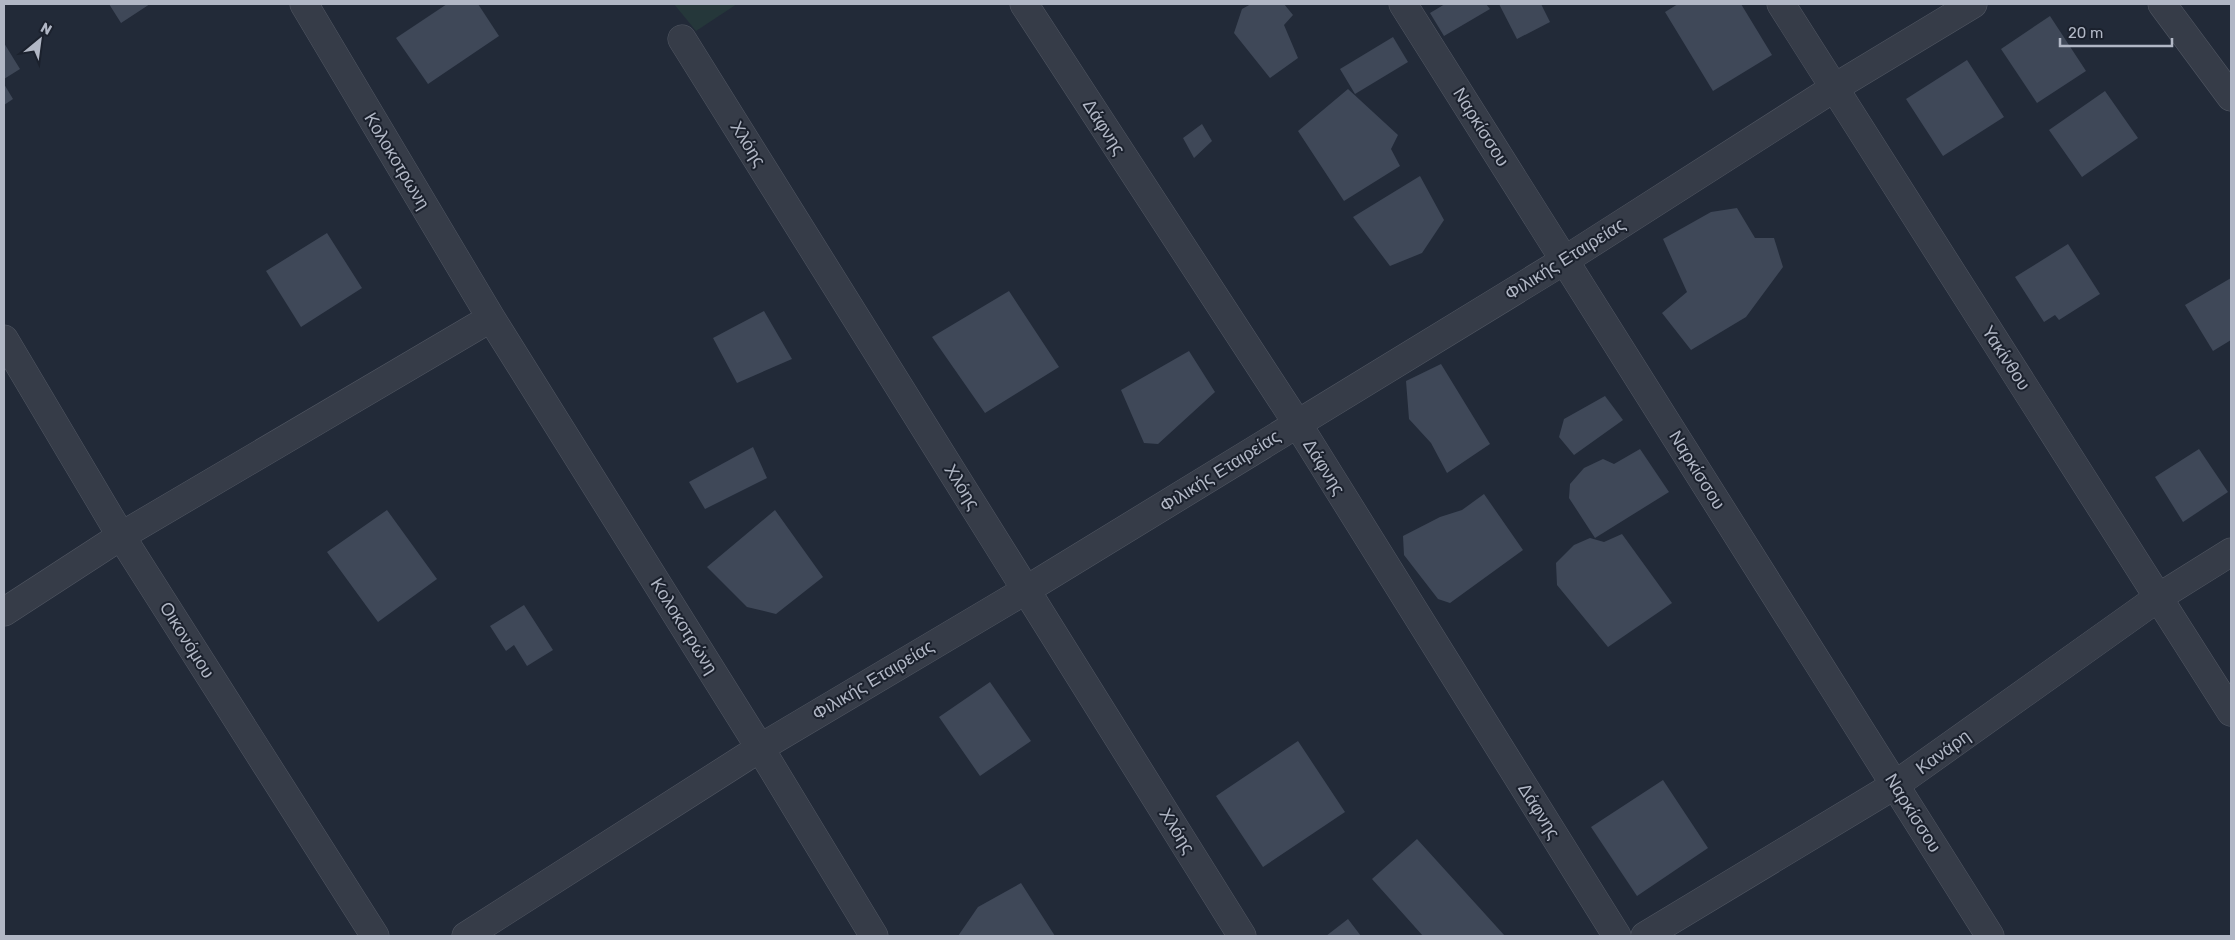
<svg xmlns="http://www.w3.org/2000/svg" width="2235" height="940" viewBox="0 0 2235 940" font-family="Rubik,sans-serif">
	<style>
		.green { fill: #25373a }
		.building { fill: #3f4858 }
		.lines { fill: none; stroke-linecap: round; stroke-linejoin: round }
		.street-casing { stroke: #515763; stroke-width: 29 }
		.street { stroke: #363c48; stroke-width: 28 }
		.labels { text-anchor: middle; stroke-width: 4; stroke-linejoin: round; paint-order: stroke }
		.street-label { font-size: 18px; fill: #b1b7c5; stroke: #1b212d }
	</style>
	<rect width="100%" height="100%" fill="#222a38"/>
	<path class="green" d="M674,4H737L696,31Z"/>
	<path class="building" d="M109,4H150L121,23Z
		M447,4H478L499,36L428,84L396,38Z
		M1251,4H1284L1293,15L1284,25L1298,58L1270,78L1234,33L1242,9Z
		M1445,4H1486L1490,9L1444,36L1430,13Z
		M1499,4H1541L1550,22L1517,39Z
		M1678,4H1741L1772,55L1713,91L1665,12Z
		M2050,16L2086,71L2037,103L2001,49Z
		M1393,37L1408,62L1355,94L1340,69Z
		M4,43L20,69L4,79Z
		M1967,60L2004,117L1943,156L1906,99Z
		M4,84L13,99L4,105Z
		M1348,89L1398,135L1391,149L1400,166L1344,201L1298,131Z
		M2105,91L2138,138L2082,177L2049,130Z
		M1202,124L1212,141L1194,158L1183,138Z
		M1420,176L1444,220L1422,253L1390,266L1353,217Z
		M1737,208L1755,238H1774L1783,267L1746,317L1691,350L1662,313L1687,292L1663,239L1711,212Z
		M327,233L362,288L301,327L266,271Z
		M2068,244L2100,294L2059,320L2055,315L2044,322L2015,277Z
		M2231,278V340L2213,351L2185,305Z
		M1009,291L1059,367L985,413L932,337Z
		M764,311L792,359L737,383L713,338Z
		M1189,351L1215,392L1158,444L1144,443L1121,390Z
		M1441,364L1490,444L1447,473L1431,443L1409,419L1406,381Z
		M1605,396L1623,420L1574,455L1559,437L1564,419Z
		M753,447L767,478L705,509L689,482Z
		M1640,449L1669,492L1595,538L1569,498L1570,484L1584,468L1603,459L1614,464Z
		M2199,449L2228,492L2183,522L2155,477Z
		M1484,494L1523,550L1450,603L1438,599L1404,555L1403,536L1440,517L1462,510Z
		M387,510L437,579L378,622L327,552Z
		M775,510L823,577L776,614L747,607L707,567Z
		M1622,534L1672,603L1608,647L1557,585L1556,563L1574,545L1590,538L1604,542Z
		M524,605L553,650L527,666L514,645L506,651L490,626Z
		M990,682L1031,741L980,776L939,717Z
		M1298,741L1345,812L1263,867L1216,796Z
		M1663,780L1708,848L1637,896L1591,827Z
		M1417,839L1505,936H1423L1372,879Z
		M1021,883L1055,936H958L978,907Z
		M1348,919L1361,936H1326Z"/>
	<g class="lines">
		<defs>
			<path id="street" d="M304,4L491,318L760,748L874,936
				M1024,4L1297,423L1617,936
				M1403,4L1990,936
				M1781,4L2231,712
				M2162,4L2231,97
				M682,39L1242,936
				M4,339L121,536L375,936
				M4,612L121,536L491,318
				M466,936L760,748L1026,590L1565,260L1834,88L1973,4
				M1645,936L1895,785L2159,597L2231,552"/>
		</defs>
		<use href="#street" class="street-casing"/>
		<use href="#street" class="street"/>
	</g>
	<g class="labels">
		<g class="street-label">
			<text transform="translate(1104 127) rotate(57)" y="6">Δάφνης</text>
			<text transform="translate(1481 127) rotate(58)" y="6">Ναρκίσσου</text>
			<text transform="translate(748 144) rotate(58)" y="6">Χλόης</text>
			<text transform="translate(397 161) rotate(59)" y="6">Κολοκοτρωνη</text>
			<text transform="translate(1565 259) rotate(-32)" y="6">Φιλικής Εταιρείας</text>
			<text transform="translate(2006 358) rotate(57)" y="6">Υακίνθου</text>
			<text transform="translate(1324 467) rotate(58)" y="6">Δάφνης</text>
			<text transform="translate(1697 470) rotate(58)" y="6">Ναρκίσσου</text>
			<text transform="translate(1220 471) rotate(-32)" y="6">Φιλικής Εταιρείας</text>
			<text transform="translate(962 487) rotate(58)" y="6">Χλόης</text>
			<text transform="translate(684 626) rotate(58)" y="6">Κολοκοτρώνη</text>
			<text transform="translate(187 640) rotate(58)" y="6">Οικονόμου</text>
			<text transform="translate(873 680) rotate(-31)" y="6">Φιλικής Εταιρείας</text>
			<text transform="translate(1943 752) rotate(-36)" y="6">Κανάρη</text>
			<text transform="translate(1539 811) rotate(58)" y="6">Δάφνης</text>
			<text transform="translate(1913 813) rotate(58)" y="6">Ναρκίσσου</text>
			<text transform="translate(1177 831) rotate(58)" y="6">Χλόης</text>
		</g>
	</g>
	<rect width="2235" height="940" fill="none" stroke="#b1b7c5" stroke-width="10"/>
	<g transform="translate(40 40) rotate(29)" stroke="#1b212d" stroke-width="4" paint-order="stroke">
	<path d="M0-4L9 19L0 12L-9 19Z" fill="#b1b7c5"/>
	<text y="-8" font-size="14" font-weight="bold" text-anchor="middle" fill="#b1b7c5">N</text>
	</g>
	<path d="M2060 38v8h112v-8" fill="none" stroke="#b1b7c5" stroke-width="2.5"/>
	<text x="2068" y="38" font-size="15" fill="#b1b7c5" stroke="#1b212d" stroke-width="4" paint-order="stroke">20 m</text>
</svg>
